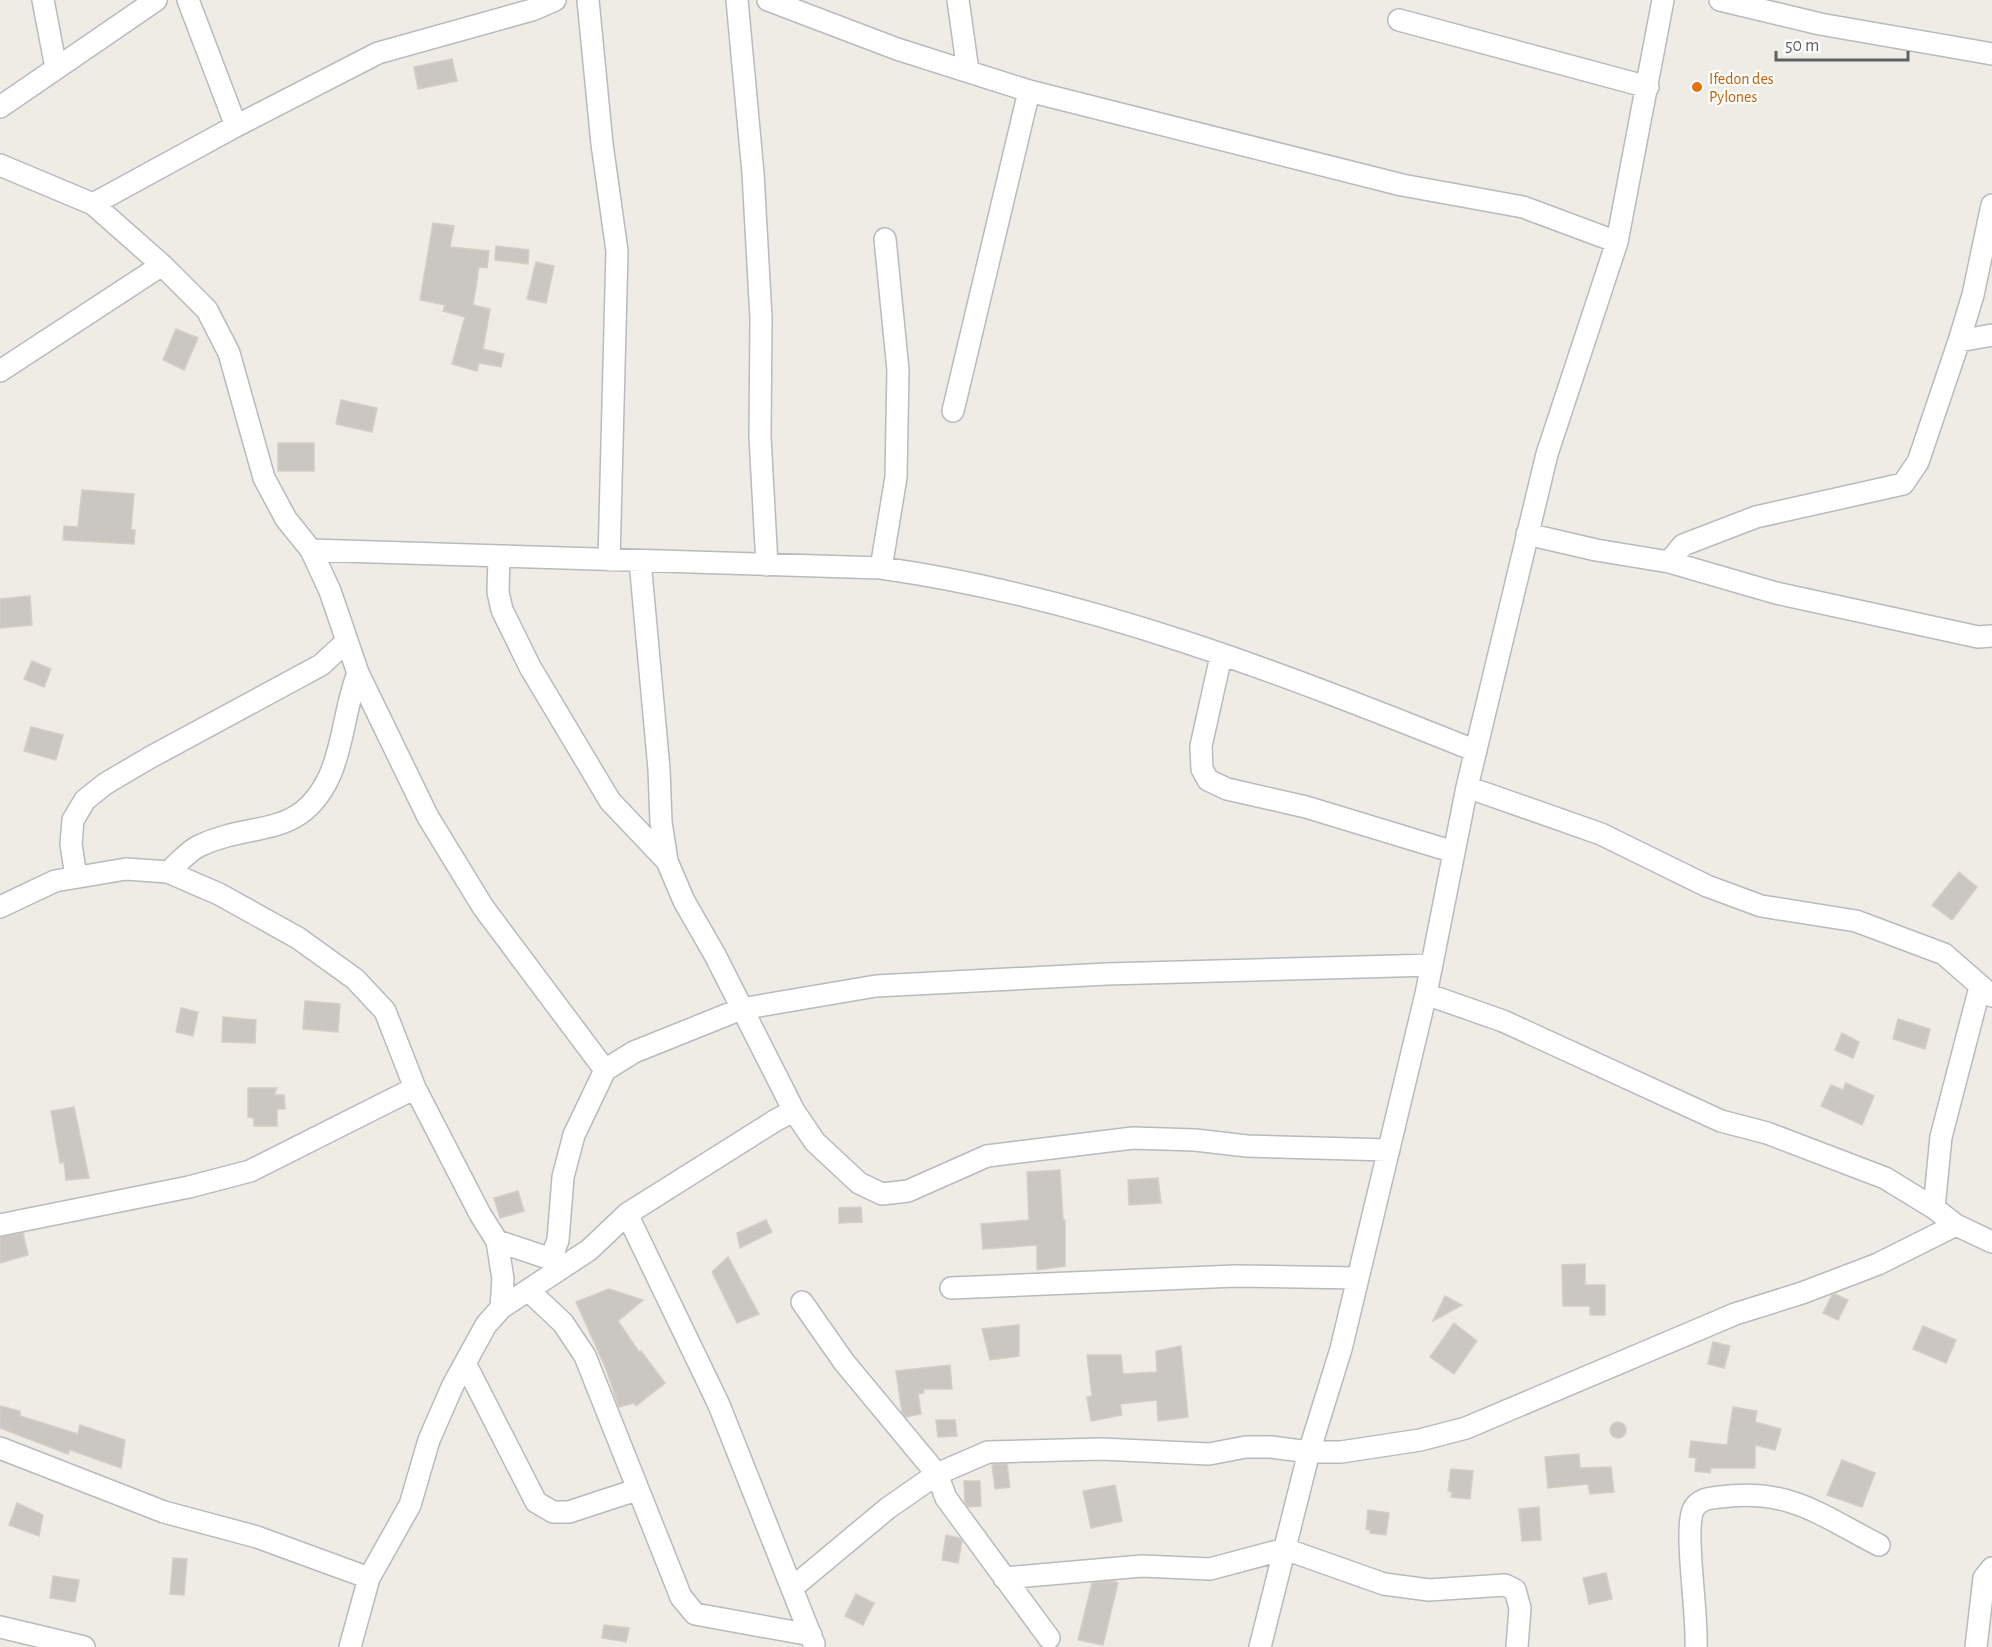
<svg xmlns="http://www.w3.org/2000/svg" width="1992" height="1647" viewBox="0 0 1992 1647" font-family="'Alegreya Sans',sans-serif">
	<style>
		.building { fill: #cac7c2; stroke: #d4cec3; stroke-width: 1.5 }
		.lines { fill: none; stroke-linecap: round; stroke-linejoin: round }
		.minor-casing { stroke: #b7babf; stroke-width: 24 }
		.minor { stroke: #fff; stroke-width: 21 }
		.food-dot { fill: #e8710a; stroke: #fff; stroke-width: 2 }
		.labels { text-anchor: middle; stroke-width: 4.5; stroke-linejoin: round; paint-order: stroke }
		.food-label { font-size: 16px; fill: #c56008; stroke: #fff; text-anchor: start }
	</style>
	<rect width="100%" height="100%" fill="#efece5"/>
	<path class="building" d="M452,59L457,81L418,89L414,67Z
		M433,223L454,226L450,247L489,251L487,268L479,267L473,305L490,309L483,349L504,354L501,367L479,363L477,371L452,364L465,317L443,311L445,305L420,300Z
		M496,246L529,250L528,264L495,260Z
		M536,262L554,266L546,303L527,299Z
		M176,329L198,338L184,370L163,360Z
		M341,400L377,408L372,432L336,424Z
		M278,443H314V471H278Z
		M82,490L134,494L131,530H135L134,544L63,540L64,526L78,527Z
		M30,596L32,625L0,628V599Z
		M32,661L51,669L44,687L24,679Z
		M31,727L63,735L56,760L24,751Z
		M1959,872L1977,887L1952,920L1932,905Z
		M305,1001L340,1004L338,1032L303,1029Z
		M181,1008L198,1012L193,1036L176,1032Z
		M223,1017L256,1020L255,1043L222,1042Z
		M1898,1019L1930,1029L1925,1049L1893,1039Z
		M1842,1033L1859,1042L1853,1058L1835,1050Z
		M1846,1083L1874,1096L1862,1125L1821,1106L1831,1085L1843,1090Z
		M248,1088H277L274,1095H284L285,1109H277V1126H254V1118L248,1117Z
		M74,1107L89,1178L66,1180L64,1162L60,1163L51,1111Z
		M1060,1170L1063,1220H1065V1266L1037,1270V1245L983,1249L981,1224L1029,1220L1027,1172Z
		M1158,1178L1161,1203L1129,1205L1128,1180Z
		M518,1191L524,1211L500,1218L494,1198Z
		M861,1207L862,1222L839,1223V1208Z
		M766,1220L772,1232L740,1248L737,1233Z
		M23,1233L28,1255L0,1263V1237Z
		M728,1257L759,1314L737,1323L712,1272Z
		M1585,1264V1285H1605V1315H1590V1306H1563L1562,1265Z
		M609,1289L643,1300L618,1321L639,1352L641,1351L665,1383L636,1406L634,1403L619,1407L606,1369L576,1302Z
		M1835,1294L1848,1300L1838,1320L1823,1313L1832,1295Z
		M1445,1296L1462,1305L1433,1321Z
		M1454,1323L1477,1341L1454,1374L1430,1357Z
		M1019,1325V1356L990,1360L982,1329Z
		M1923,1326L1956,1340L1946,1363L1913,1349Z
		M1713,1342L1730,1346L1724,1368L1708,1364Z
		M1181,1346L1188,1417L1158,1421L1157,1400L1120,1404L1122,1415L1091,1421L1087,1397L1092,1396L1087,1355H1121L1123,1374L1157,1372L1156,1351Z
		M950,1365L952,1389H923L924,1393L918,1394L921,1414L906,1417L902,1412L896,1371Z
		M0,1406L20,1411V1416L78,1434L80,1425L125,1440L121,1468L70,1450L68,1454L0,1428Z
		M1733,1407L1757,1411L1755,1422L1781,1429L1775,1450L1755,1445V1468H1711L1710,1473L1695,1471L1696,1458L1689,1457L1691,1441L1727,1445Z
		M936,1420H955L957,1436L938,1437Z
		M1610 1430a8 8 0 1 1 16 0a8 8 0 1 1-16 0Z
		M1579,1454L1580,1468L1611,1467L1614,1492L1590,1494L1588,1484L1548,1488L1545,1457Z
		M1842,1460L1875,1473L1862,1507L1827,1495Z
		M1007,1464L1010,1487L995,1489L992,1465Z
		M1451,1469L1473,1471L1470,1499L1451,1497L1452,1492L1448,1491Z
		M964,1481H980L981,1506L968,1507L965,1502Z
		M1115,1485L1122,1521L1091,1528L1083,1491Z
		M17,1503L43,1515L39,1536L9,1525Z
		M1539,1507L1541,1540L1522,1541L1519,1509Z
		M1368,1510L1389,1513L1386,1535L1370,1533V1530L1366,1529Z
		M946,1535L959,1538L962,1541L958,1563L942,1560Z
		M173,1558L187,1559L184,1595L170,1594Z
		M1606,1573L1612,1599L1589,1604L1583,1578Z
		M53,1576L79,1580L75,1602L50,1598Z
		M1113,1581L1118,1583L1103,1645L1078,1640L1092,1583Z
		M856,1594L874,1603L863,1625L845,1616Z
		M604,1625L629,1628L626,1642L602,1638Z"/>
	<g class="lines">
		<defs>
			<path id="minor" d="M43,0L56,68
				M188,0L236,126
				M588,0L602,144L617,251L609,560
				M737,0L753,173L761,318L760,437L767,565
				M768,0L897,49L1029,91L1402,185L1523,207L1617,242
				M958,0L968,71
				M1720,0L1820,24L1992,54
				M1399,20L1648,87
				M0,107L156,0
				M0,165L93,204L162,265L207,310L229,353L264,478L286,519L311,550L330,591L358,673L428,817L483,907L605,1070
				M93,204L236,126L378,53L532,10L555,0
				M1959,341L1992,335
				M0,371L162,265
				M953,411L1029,91
				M1527,534L1596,550L1669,562L1776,593L1978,637L1992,636
				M311,550L881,568C1087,597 1284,674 1476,751
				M499,556L498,592L502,610L530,667L610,801L667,861
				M1669,562L1683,545L1756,517L1903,484L1918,462L1959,341L1973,295L1992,205
				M881,568L896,477L898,370L885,239
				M1221,656L1201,746L1202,769L1208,780L1227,789L1306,807L1454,852
				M1467,787L1601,834L1707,886L1761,906L1856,921L1944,954L1992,996
				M168,872C178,864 188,851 199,846C253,820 300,841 330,775C344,743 345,706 358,673
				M76,877L71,844L73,820L85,800L105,784L149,758L321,665L346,642
				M0,907L55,881L126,869L168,872L219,894L298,938L355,979L385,1011L415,1088
				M1426,994L1503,1021L1721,1121L1767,1133L1885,1178L1934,1208L1956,1225L1992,1242
				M794,1111L815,1142L859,1183L882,1194L908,1191L987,1156L1133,1138L1195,1140L1247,1146L1389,1150
				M1934,1208L1941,1137L1980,987
				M627,1214L719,1405L814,1644
				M0,1225L189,1187L250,1171L415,1088L480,1214L497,1241L503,1279L501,1308
				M497,1241L551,1259L561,1266
				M551,1259L558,1240L563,1177L574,1135L605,1070L634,1052L741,1009L876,986L1107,974L1432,965
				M951,1288L1235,1276L1358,1278
				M528,1290L563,1323L585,1356L681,1597L695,1614L811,1635
				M802,1302L844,1362L937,1474L988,1452L1101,1449L1209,1454L1246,1447H1271L1309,1452H1341L1420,1440L1466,1428L1735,1314L1802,1293L1878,1264L1956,1225
				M465,1363L536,1502L553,1512H569L636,1490
				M0,1448L164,1512L257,1537L369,1578
				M1004,1578L1142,1566L1210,1569L1285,1549L1384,1584L1429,1590L1505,1585L1515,1590L1520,1608L1517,1647
				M792,1588L888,1508L937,1474L946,1498L1049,1638
				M0,1627L84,1647
				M350,1647L369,1578L410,1505L429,1440L453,1385L486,1325L501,1308L589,1250L627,1214L776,1120L794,1111L715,955L684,901L667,861L661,822L659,769L640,561
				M1260,1647L1309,1452L1341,1349L1426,994L1467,787L1547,454L1617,242L1663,0
				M1696,1647C1698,1615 1684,1532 1693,1510C1698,1499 1710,1498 1720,1497C1790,1488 1820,1515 1879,1545
				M1976,1647L1984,1578L1992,1568"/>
		</defs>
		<use href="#minor" class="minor-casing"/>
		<use href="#minor" class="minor"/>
	</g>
	<circle class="food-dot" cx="1697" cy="87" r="6"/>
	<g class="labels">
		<g class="food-label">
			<text x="1709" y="84">Ifedon des<tspan x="1709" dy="18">Pylones</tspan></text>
		</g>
	</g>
	<path d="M1776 51v9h132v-9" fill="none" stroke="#5c6165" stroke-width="3"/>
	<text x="1785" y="51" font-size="18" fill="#5c6165" stroke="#ffffff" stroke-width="4.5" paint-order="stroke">50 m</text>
</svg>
